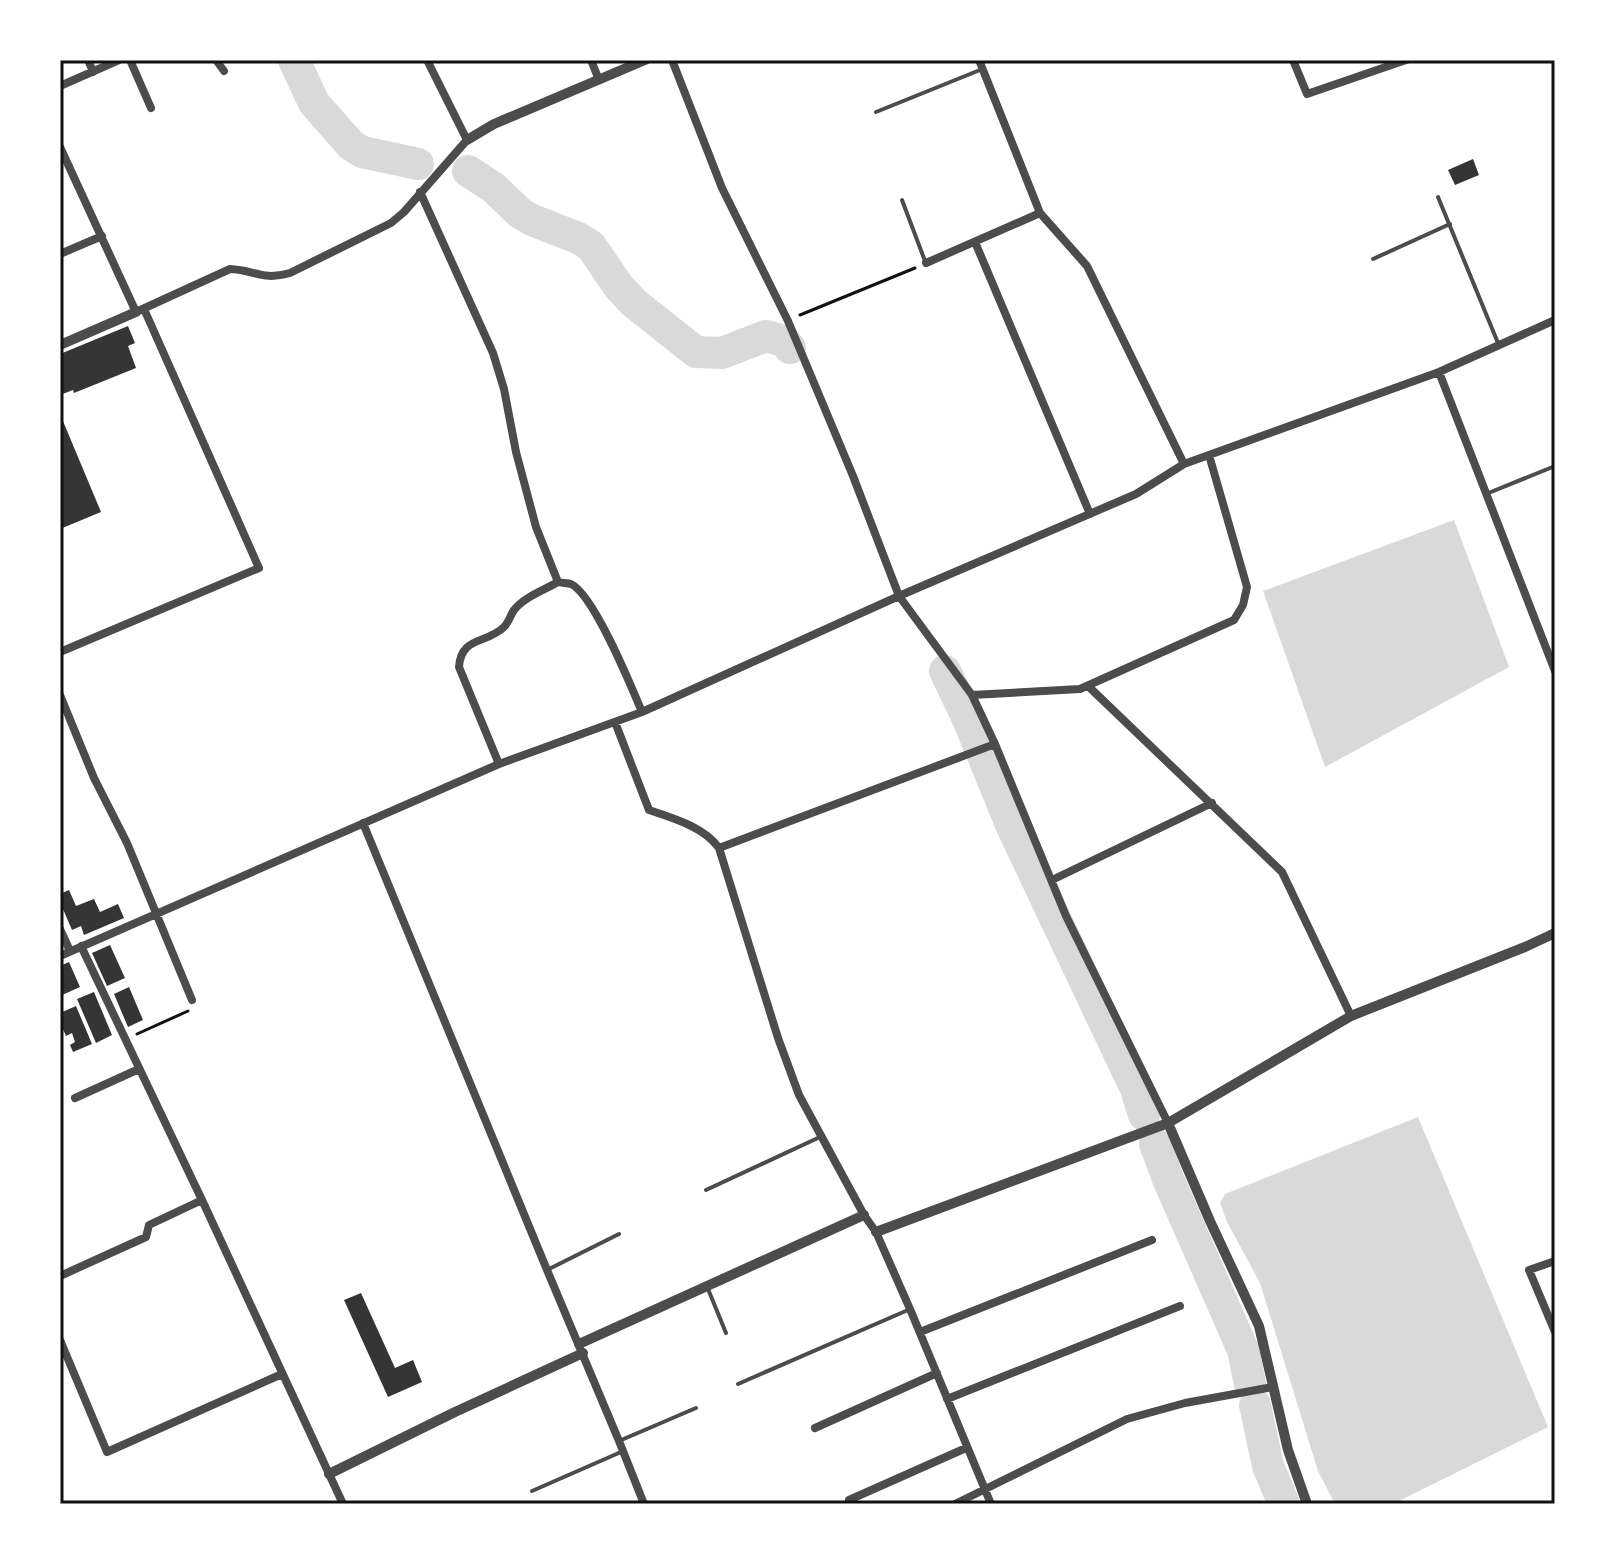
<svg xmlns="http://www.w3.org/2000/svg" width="1615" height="1564" viewBox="0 0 1615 1564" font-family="'Exo 2',sans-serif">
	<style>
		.water { fill: #d9d9d9 }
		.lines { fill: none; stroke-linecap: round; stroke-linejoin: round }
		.river { stroke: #d9d9d9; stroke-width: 32 }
		.building { fill: #353535 }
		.path { stroke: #111; stroke-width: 3 }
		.service { stroke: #4c4c4c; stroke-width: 4 }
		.minor { stroke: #4c4c4c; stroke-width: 8 }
		.tertiary { stroke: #4c4c4c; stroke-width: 10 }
		.neatline { fill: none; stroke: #111; stroke-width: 3 }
	</style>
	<rect width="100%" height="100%" fill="#fff"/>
	<path class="water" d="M1454,520L1509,667L1325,767L1263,591Z
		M1418,1117L1548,1427L1393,1504H1335L1318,1471L1260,1283L1227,1222L1220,1203L1225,1194Z"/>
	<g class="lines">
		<path class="river" d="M294,60L314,103L351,145L362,152L418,164
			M468,171L494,188L520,213L532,220L578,238L591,246L619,287L634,303L696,352L722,353L766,336L784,341L790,348
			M945,671L968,719L1012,827L1136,1089L1144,1115
			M1155,1144L1168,1179L1243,1350L1250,1384
			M1255,1405L1268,1466L1284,1504"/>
	</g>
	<path class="building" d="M1473,159L1479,175L1455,185L1448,170Z
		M128,326L135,343L128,346L136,368L74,393L73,390L60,395V354Z
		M60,414L101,512L60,529Z
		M69,890L76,906L94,899L100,912L118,904L124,918L84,935L81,926L72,930L60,902V894Z
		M110,945L125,978L107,986L92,953Z
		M69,962L80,987L60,996V966Z
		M129,987L143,1020L128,1027L114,994Z
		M94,992L112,1035L96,1043L77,999Z
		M76,1006L92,1044L73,1052L70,1045L75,1042L72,1033L66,1036L60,1022V1013Z
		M361,1293L395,1368L413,1360L422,1382L388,1397L344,1300Z"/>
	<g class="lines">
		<path class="path" d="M800,315L915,268
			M137,1034L188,1011"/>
		<path class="service" d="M876,112L980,70
			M1438,197L1498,343
			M902,200L925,261
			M1373,259L1450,224
			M1486,494L1555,466
			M706,1190L820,1137
			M549,1269L619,1234
			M708,1289L726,1333
			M738,1384L908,1310
			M619,1441L696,1408
			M532,1491L621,1452"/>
		<path class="minor" d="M88,60L93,72
			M130,60L151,108
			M216,60L224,71
			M591,60L599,80
			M672,60L722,188L788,321L853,476L899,596L972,695L995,744L1066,916L1168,1123
			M979,60L1040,213L1087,266L1184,464
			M1293,60L1307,94L1406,60
			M60,86L119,60
			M60,147L136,312L230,269C255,270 262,281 290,273L391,223L404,212L467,140L427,60
			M420,192L493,353L504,389L516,452L536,527L558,582C544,590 524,597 514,610C510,616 509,622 504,627C487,644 461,636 459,667L499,764
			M975,242L1090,514
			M60,254L102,236
			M926,263L1040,213
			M1439,372L1555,671
			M558,582C561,583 568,583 571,584C594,595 631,686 642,712
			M60,652L259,568L144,309
			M1088,686L1282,872L1351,1016
			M60,695L94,778L127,843L192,1000
			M972,695L1080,689L1234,620L1243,605L1247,587L1209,455
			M615,722L649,810C673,818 704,827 719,848L778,1038L799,1095L864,1215L876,1232L910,1309L991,1504
			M363,823L547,1270L619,1441L644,1504
			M719,848L995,744
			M1052,880L1212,803
			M60,929L70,951
			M81,946L202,1200L343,1504
			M60,956L499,764L642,712L899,596L1136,494L1184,464L1439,372L1555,320
			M75,1098L139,1069
			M1555,1261L1529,1270L1555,1332
			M60,1276L146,1237L149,1225L202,1200
			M920,1332L1152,1240
			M60,1340L107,1452L282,1374
			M947,1399L1180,1306
			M815,1428L937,1373
			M849,1500L966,1448
			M955,1504L1127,1419L1185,1403L1273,1387"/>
		<path class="tertiary" d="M467,140L494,124L645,60
			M60,345L136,312
			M1168,1123L1210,1221L1259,1326L1288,1450L1307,1504
			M876,1232L1168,1123L1351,1016L1525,947L1555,933
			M579,1344L864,1215
			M329,1474L455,1412L583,1353"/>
	</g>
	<rect width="1615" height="1564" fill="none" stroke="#ffffff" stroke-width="124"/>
	<rect x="62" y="62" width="1491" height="1440" class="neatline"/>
</svg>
